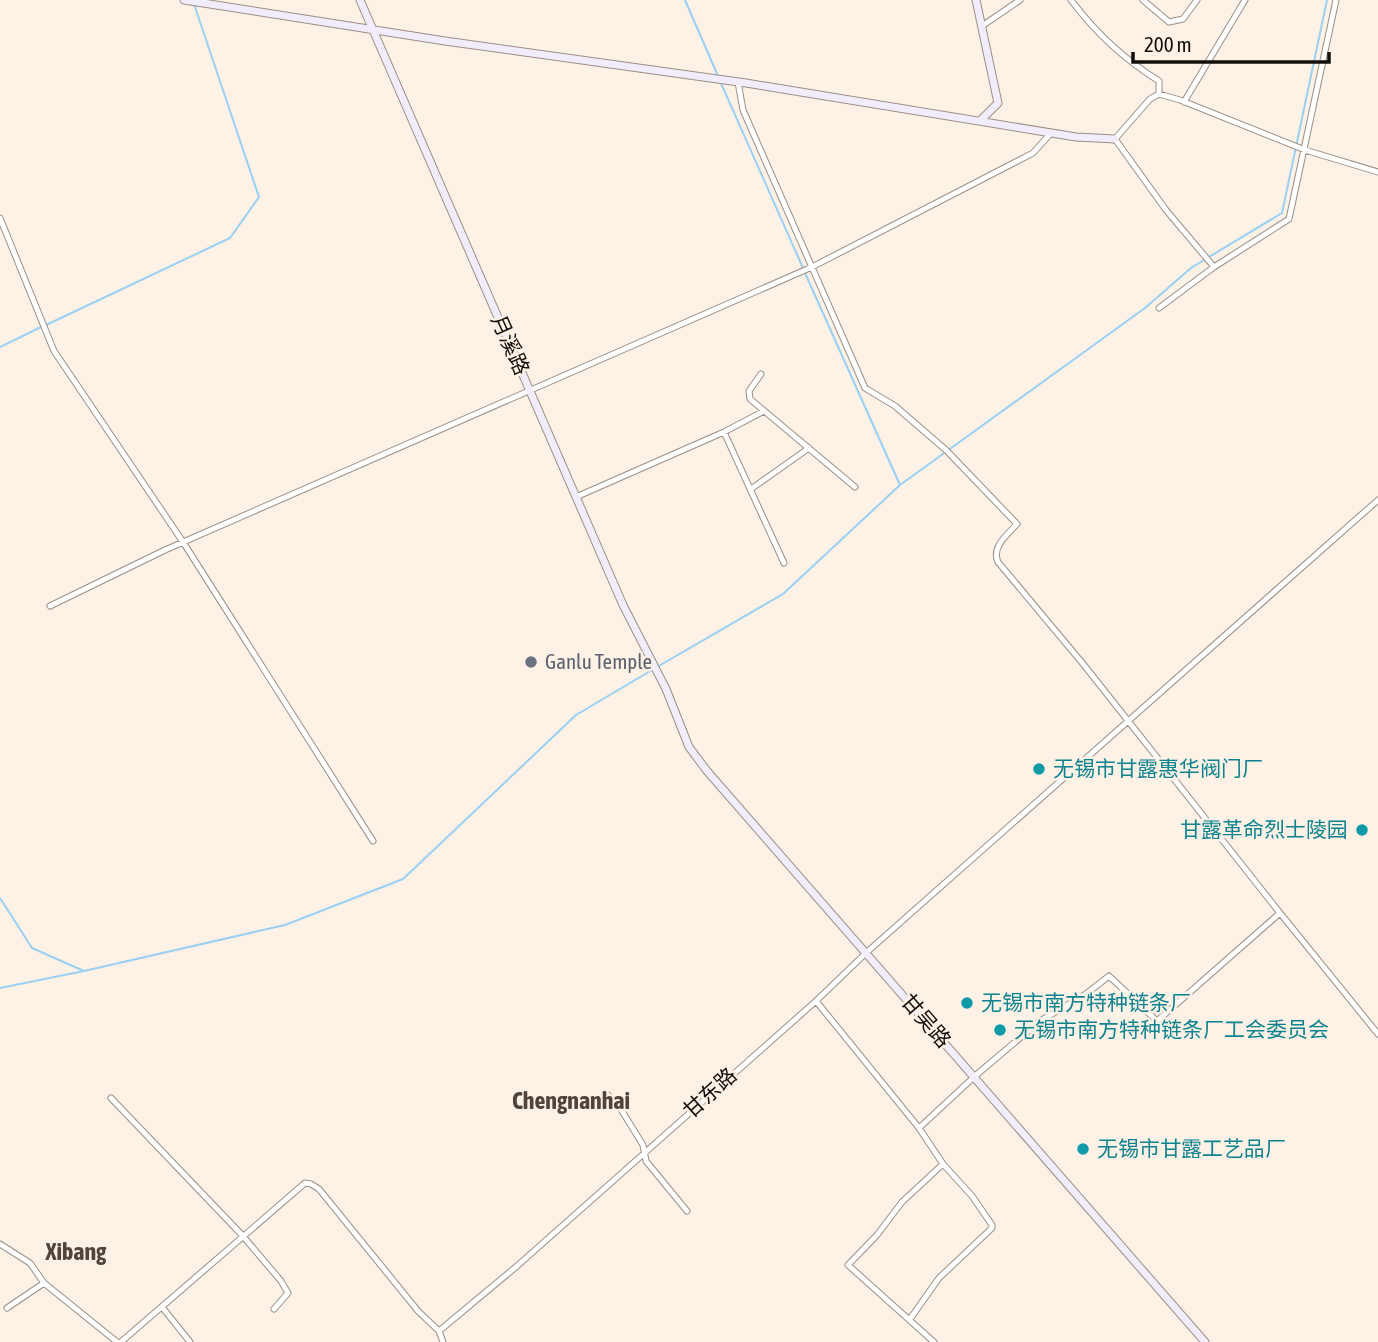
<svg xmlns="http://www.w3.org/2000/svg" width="1378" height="1342" viewBox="0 0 1378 1342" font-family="'Asap Condensed','Noto Sans SC',sans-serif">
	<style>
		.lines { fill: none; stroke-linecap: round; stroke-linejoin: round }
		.stream { stroke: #99d0f3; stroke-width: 2 }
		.street-casing { stroke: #9b8f85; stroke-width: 7 }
		.secondary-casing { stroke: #9b8f85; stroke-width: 9 }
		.street { stroke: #fff; stroke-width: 5 }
		.secondary { stroke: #f1edfd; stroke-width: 7 }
		.worship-dot { fill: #6b7280; stroke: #fef1e6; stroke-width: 2.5 }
		.culture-dot { fill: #0f9aa8; stroke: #fef1e6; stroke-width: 2.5 }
		.labels { text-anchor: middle; stroke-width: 5; stroke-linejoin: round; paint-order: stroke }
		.street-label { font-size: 21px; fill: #130f0b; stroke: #fef1e6 }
		.worship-label { font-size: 21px; fill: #5b616d; stroke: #fef1e6; text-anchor: start }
		.culture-label { font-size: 21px; fill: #0d838f; stroke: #fef1e6; text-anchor: start }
		.quarter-label { font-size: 24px; font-weight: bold; fill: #4f453c; stroke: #fef1e6 }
	</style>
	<rect width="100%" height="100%" fill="#fef1e6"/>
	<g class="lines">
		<path class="stream" d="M685,0L718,76
			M720,81L803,268
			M1209,257L1282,213L1327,0
			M805,273L900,485
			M46,325L230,238L259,197L194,4
			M0,347L41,327
			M657,667L783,594L900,485L1145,308L1191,268L1204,260
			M0,898L32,948L84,971L0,988
			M84,971L285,925L403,879L576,715L652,670"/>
		<defs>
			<path id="street" d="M1071,0C1095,32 1125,60 1159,81V94
				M1143,0L1169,22L1183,19L1197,0
				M982,26L1020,0
				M738,82L743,110L865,388L895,406L946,450L1017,524C1008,534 991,547 998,562L1084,665L1280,913L1378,1034
				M1184,102L1245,0
				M0,218L54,351L183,542L373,841
				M1214,267L1166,210L1115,139L1150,99L1159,94L1180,100L1305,150L1378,172
				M1159,308L1214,267L1289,219C1305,146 1320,73 1336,0
				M761,374L749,391L750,399L855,487
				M724,432L784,563
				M751,489L809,448
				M576,497L724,432L764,411
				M50,606L165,550L812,267L1033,153L1051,133
				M816,1001L919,1128L943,1164L972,1196L992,1225V1228L939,1278L910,1319
				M608,1095L617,1103L643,1145L646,1161L687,1211
				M111,1098L242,1235L281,1281L288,1293L274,1309
				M919,1128L975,1076L1040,1021L1086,994L1109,976L1157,1021L1280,913
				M0,1244L30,1263L44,1283L117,1342
				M162,1307L190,1342
				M7,1308L44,1283
				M439,1331L517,1266L816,1001L867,952L1378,500
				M121,1342L305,1183L311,1184L319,1189L418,1311L439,1331L443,1342
				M934,1342L848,1265L877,1235L902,1202L943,1164"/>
			<path id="secondary" d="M184,0L445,41L746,83L1076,137L1115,139
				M360,0L623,605L666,689L689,747L707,771L1205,1342
				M976,0L998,103L981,120"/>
		</defs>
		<use href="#street" class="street-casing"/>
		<use href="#secondary" class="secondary-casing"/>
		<use href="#street" class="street"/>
		<use href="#secondary" class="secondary"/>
	</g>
	<circle class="worship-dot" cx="531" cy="662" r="7"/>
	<g class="culture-dot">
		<circle cx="1039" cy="769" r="7"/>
		<circle cx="1362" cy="830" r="7"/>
		<circle cx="967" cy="1003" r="7"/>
		<circle cx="1000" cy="1030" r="7"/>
		<circle cx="1083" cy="1149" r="7"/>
	</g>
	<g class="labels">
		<g class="street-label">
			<text transform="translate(510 345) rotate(66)" y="7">月溪路</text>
			<text transform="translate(926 1021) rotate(49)" y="7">甘吴路</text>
			<text transform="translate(710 1093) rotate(-42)" y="7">甘东路</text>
		</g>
		<g class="worship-label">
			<text x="545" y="669">Ganlu Temple</text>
		</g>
		<g class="culture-label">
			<text x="1053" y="776">无锡市甘露惠华阀门厂</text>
			<text x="1348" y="837" text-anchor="end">甘露革命烈士陵园</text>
			<text x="981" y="1010">无锡市南方特种链条厂</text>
			<text x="1014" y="1037">无锡市南方特种链条厂工会委员会</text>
			<text x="1097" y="1156">无锡市甘露工艺品厂</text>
		</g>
		<g class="quarter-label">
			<text x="571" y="1109">Chengnanhai</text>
			<text x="76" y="1260">Xibang</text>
		</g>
	</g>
	<path d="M1133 52v10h196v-10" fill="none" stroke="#130f0b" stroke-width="3.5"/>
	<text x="1144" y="52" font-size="21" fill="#130f0b" stroke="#fef1e6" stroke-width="5" paint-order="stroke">200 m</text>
</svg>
